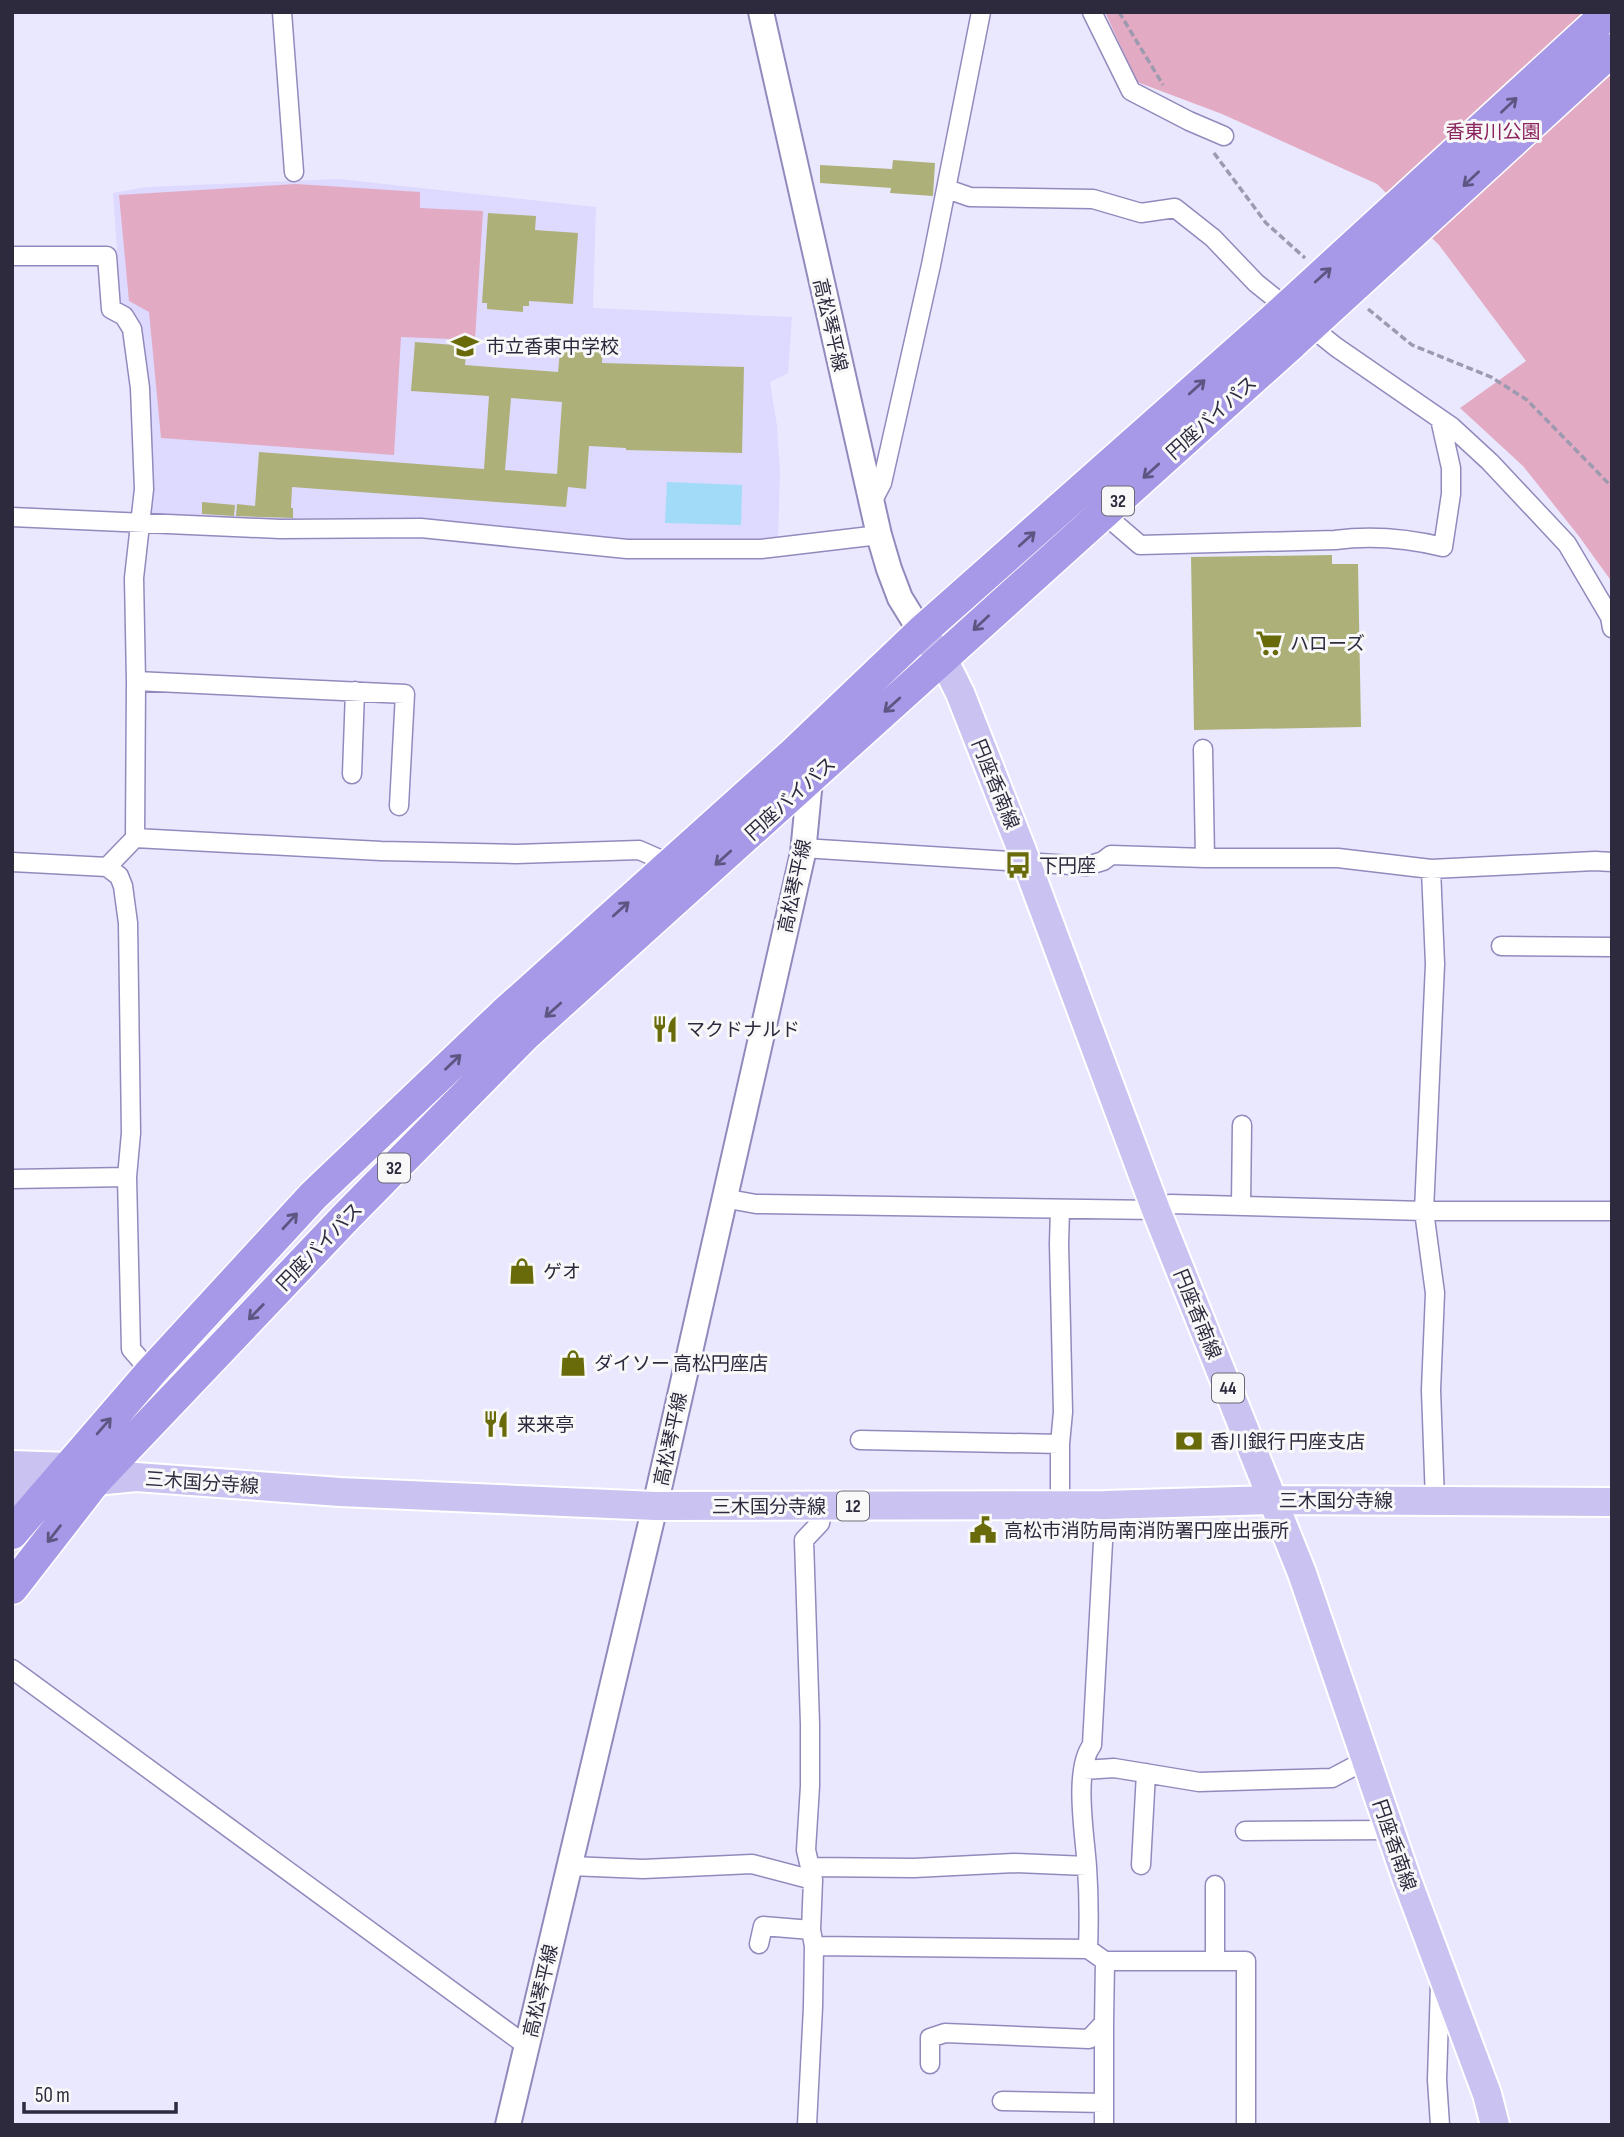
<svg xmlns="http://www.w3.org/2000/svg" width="1624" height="2137" viewBox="0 0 1624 2137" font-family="'Sofia Sans Condensed','Noto Sans JP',sans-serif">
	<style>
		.built { fill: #ded9fe }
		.green { fill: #e3aac3 }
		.water { fill: #a1dbf8 }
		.building { fill: #adb179; fill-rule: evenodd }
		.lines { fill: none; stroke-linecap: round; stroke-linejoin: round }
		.street-casing { stroke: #928abd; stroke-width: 21 }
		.secondary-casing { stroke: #928abd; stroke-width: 28 }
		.primary-casing { stroke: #fff; stroke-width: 32 }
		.highway-casing { stroke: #fff; stroke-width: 35 }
		.path { stroke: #9d9aaf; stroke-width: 3.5; stroke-dasharray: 7 3.5; stroke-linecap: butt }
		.street { stroke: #fff; stroke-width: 18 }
		.secondary { stroke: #fff; stroke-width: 24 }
		.primary { stroke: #cac2f1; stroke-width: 28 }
		.highway { stroke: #a799e8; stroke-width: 32 }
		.highway-bridge-casing { stroke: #fff; stroke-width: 35; stroke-linecap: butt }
		.highway-bridge { stroke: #a799e8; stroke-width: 32 }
		.oneway { stroke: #5e5682 }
		.labels { text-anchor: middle; stroke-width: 6; stroke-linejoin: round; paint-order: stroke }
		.shield { fill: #f8f8f8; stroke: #6a6876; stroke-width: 2 }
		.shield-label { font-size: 18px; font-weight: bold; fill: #2d2a3e }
		.park-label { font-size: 19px; fill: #8b235d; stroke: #f8f8f8 }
		.street-label { font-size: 19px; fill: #2d2a3e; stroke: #f8f8f8 }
		.poi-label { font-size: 19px; fill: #2d2a3e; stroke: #f8f8f8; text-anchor: start }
	</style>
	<rect width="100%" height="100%" fill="#eae8fe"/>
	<path class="built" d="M339,179L596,207L593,308L792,317L788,373L770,382L777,426L780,472L778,538L761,541L626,544L420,518H297L294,523L147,518L121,306L113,193L147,187Z"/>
	<path class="green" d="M1105,12H1612V582L1578,535L1523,466L1460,408L1526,361L1439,245L1377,184L1222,114L1137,82Z
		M296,184L420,192V208L483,211L475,340L401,337L394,455L161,438L149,312L129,301L119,195Z"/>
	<path class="water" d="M667,482L742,485L741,525L665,523Z"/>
	<path class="building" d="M893,160L935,163L933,196L890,193L891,188L820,183V165L892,169Z
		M488,213L536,216L535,230L578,233L573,304L529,301V306H523V312L487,309V303H482Z
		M561,341L603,344L602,363L744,367L742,453L626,450V448L589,446L586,489L568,487L566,507L292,487L291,508H293V518L236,516L237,504L255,506L259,452L484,469L489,396L411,391L415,342L467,346L465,365L558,372ZM511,398L562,402L557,474L505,470Z
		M202,502L235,505L234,516L202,514Z
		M1332,555V564H1358L1361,727L1194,730L1191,557Z"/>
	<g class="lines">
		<defs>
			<path id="street" d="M282,12L294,172
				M1092,12L1131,91L1189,121L1224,136
				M947,189L970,197L1093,199L1141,213L1175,208L1213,238L1256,283L1336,347L1452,427L1490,462L1567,544L1610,617L1612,628
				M12,256H107L111,309L124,316L132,329L140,388L144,489L134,578L136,681L135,838L107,867
				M872,502L882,483L931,265L981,12
				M1104,514L1140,545L1335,540C1373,535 1406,538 1443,547L1451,494V468L1440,419
				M12,517L280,529L421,528L627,549H761L879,535
				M136,681L405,694L399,806
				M1203,749L1205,858
				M352,774L355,691
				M135,838L381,851L516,854L639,850L671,864
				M803,848L1087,866L1103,861L1111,855L1205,858H1338L1431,869L1595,861L1612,862
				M12,862L107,867L119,876L123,886L128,923L131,1133L127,1177L131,1349L151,1372
				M1431,869L1435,964L1424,1211L1435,1293L1431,1390L1435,1501
				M1501,946L1612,947
				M12,1179L127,1177
				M723,1198L756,1204L1156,1210L1170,1204L1424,1211H1612
				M1241,1205L1242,1125
				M860,1440L1060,1444
				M1060,1505V1444L1063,1412L1059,1244L1060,1209
				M12,1669L527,2046
				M1084,1770L1114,1768L1199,1782L1332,1778L1366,1760
				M1245,1831L1390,1830
				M1141,1865L1146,1773
				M570,1866L643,1869L752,1864L813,1880
				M810,1867L914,1868L1014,1863L1087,1866
				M759,1944L763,1926L811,1930
				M814,1946L1088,1949L1105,1961H1246V2125
				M1088,1949C1089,1922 1089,1895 1087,1867C1085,1836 1073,1770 1092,1745L1105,1505
				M1215,1961V1885
				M1440,1985L1437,2080L1440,2125
				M930,2064V2038L945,2033L1089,2039L1104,2023L1105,1961
				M1002,2101L1104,2103
				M807,2125L813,2007L814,1946L811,1930L813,1880L806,1850L810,1786V1724L804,1540L820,1523L823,1507
				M1104,2125V2023"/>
			<path id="secondary" d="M761,12L879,535L889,569L900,598L921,632
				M508,2125L655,1506L803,853L810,780L802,771"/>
			<path id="primary" d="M921,632L943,659L960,693L1021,848L1156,1210L1302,1573L1407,1880L1487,2094L1495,2125
				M12,1465L69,1467L83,1475
				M12,1493L45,1494L95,1481L136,1477L340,1492L655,1506L1105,1505L1271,1500L1612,1502"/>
			<path id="highway" d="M12,1533L151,1372L313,1196L504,1014L791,756L921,632L1272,321
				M12,1588L95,1481L346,1217L526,1034L1292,343"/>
		</defs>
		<use href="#street" class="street-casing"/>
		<use href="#secondary" class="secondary-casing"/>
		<use href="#primary" class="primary-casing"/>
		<use href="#highway" class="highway-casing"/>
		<path class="path" d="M1119,12L1163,85
			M1214,153L1266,223L1305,258
			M1368,309L1412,345L1491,377L1527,400L1612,487"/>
		<use href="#street" class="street"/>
		<use href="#secondary" class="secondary"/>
		<use href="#primary" class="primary"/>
		<use href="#highway" class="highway"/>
		<defs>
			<path id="highway-bridge" d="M1272,321L1609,12
				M1292,343L1612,50"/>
		</defs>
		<use href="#highway-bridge" class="highway-bridge-casing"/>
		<use href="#highway-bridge" class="highway-bridge"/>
	</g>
	<defs><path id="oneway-shaft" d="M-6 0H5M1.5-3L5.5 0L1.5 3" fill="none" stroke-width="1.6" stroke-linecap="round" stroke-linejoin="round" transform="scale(1.75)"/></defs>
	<g class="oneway">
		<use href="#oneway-shaft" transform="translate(1509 105) rotate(-43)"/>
		<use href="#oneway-shaft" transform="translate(1471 179) rotate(137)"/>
		<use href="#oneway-shaft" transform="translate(1323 275) rotate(-42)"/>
		<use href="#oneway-shaft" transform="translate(1197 387) rotate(-42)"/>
		<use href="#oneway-shaft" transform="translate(1151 471) rotate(138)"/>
		<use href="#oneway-shaft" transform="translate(1027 539) rotate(-42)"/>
		<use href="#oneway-shaft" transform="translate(981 623) rotate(137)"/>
		<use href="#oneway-shaft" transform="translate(892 705) rotate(138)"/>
		<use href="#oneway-shaft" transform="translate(723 858) rotate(138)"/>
		<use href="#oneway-shaft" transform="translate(621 909) rotate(-42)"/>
		<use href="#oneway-shaft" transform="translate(553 1010) rotate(138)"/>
		<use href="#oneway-shaft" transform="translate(453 1062) rotate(-44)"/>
		<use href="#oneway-shaft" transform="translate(290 1221) rotate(-47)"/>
		<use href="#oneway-shaft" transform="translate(256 1312) rotate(134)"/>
		<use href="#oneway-shaft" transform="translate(104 1426) rotate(-49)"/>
		<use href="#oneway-shaft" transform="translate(54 1534) rotate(128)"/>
	</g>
	<defs>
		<symbol id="school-bare" viewBox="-9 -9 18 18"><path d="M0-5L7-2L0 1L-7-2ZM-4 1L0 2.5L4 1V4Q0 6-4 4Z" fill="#696b0a" stroke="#f8f8f8" stroke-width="2.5" paint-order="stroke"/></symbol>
		<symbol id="supermarket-bare" viewBox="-9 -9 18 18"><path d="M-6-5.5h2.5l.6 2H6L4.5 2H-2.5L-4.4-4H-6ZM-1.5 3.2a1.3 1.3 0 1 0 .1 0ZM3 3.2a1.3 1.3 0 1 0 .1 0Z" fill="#696b0a" stroke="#f8f8f8" stroke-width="2.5" paint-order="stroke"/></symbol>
		<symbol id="bus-bare" viewBox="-9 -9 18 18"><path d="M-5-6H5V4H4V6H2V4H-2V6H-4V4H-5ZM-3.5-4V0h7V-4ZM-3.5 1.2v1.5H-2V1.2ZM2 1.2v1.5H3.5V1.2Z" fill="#696b0a" stroke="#f8f8f8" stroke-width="2.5" paint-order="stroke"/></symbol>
		<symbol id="restaurant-bare" viewBox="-9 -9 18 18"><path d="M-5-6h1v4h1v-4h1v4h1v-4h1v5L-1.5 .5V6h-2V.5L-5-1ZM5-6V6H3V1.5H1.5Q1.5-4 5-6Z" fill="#696b0a" stroke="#f8f8f8" stroke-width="2.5" paint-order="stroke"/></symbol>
		<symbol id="shop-bare" viewBox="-9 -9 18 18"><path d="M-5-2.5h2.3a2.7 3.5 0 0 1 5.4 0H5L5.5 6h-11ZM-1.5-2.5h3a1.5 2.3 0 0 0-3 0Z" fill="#696b0a" stroke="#f8f8f8" stroke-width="2.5" paint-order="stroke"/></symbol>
		<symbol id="bank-bare" viewBox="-9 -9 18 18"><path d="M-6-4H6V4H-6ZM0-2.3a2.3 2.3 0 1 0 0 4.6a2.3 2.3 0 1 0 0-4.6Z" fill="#696b0a" stroke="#f8f8f8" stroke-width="2.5" paint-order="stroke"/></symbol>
		<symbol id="civic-bare" viewBox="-9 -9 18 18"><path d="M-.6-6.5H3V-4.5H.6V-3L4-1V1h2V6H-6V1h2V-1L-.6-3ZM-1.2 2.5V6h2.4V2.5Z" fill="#696b0a" stroke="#f8f8f8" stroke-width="2.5" paint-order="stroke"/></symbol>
	</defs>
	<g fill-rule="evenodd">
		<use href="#school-bare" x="446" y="327" width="38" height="38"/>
		<use href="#supermarket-bare" x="1250" y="624" width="38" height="38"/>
		<use href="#bus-bare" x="999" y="846" width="38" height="38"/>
		<use href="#restaurant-bare" x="646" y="1010" width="38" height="38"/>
		<use href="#shop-bare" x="503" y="1252" width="38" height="38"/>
		<use href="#shop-bare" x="554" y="1344" width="38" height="38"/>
		<use href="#restaurant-bare" x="477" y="1405" width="38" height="38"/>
		<use href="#bank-bare" x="1170" y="1422" width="38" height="38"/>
		<use href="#civic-bare" x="964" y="1511" width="38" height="38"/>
	</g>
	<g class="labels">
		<g class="shield">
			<rect x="1102" y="486.5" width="32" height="29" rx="5"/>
			<rect x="378" y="1153.5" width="32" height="29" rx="5"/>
			<rect x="1212" y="1373.5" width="32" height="29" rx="5"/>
			<rect x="837" y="1491.5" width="32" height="29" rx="5"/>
		</g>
		<g class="shield-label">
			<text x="1118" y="507">32</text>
			<text x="394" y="1174">32</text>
			<text x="1228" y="1394">44</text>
			<text x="853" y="1512">12</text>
		</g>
		<g class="park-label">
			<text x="1493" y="138">香東川公園</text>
		</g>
		<g class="street-label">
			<text transform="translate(831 325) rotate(77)" y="7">高松琴平線</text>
			<text transform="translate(1211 417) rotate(-42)" y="7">円座バイパス</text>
			<text transform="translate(996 784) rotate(68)" y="7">円座香南線</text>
			<text transform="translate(790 798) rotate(-42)" y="7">円座バイパス</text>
			<text transform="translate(794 886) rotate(-78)" y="7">高松琴平線</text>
			<text transform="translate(319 1246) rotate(-46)" y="7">円座バイパス</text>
			<text transform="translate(1198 1314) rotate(68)" y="7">円座香南線</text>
			<text transform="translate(670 1439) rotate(-78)" y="7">高松琴平線</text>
			<text transform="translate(202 1482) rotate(4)" y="7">三木国分寺線</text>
			<text x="1336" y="1507">三木国分寺線</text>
			<text x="769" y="1513">三木国分寺線</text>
			<text transform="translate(1395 1845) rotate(71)" y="7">円座香南線</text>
			<text transform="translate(540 1991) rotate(-77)" y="7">高松琴平線</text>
		</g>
		<g class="poi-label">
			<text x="486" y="353">市立香東中学校</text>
			<text x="1290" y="650">ハローズ</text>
			<text x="1039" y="872">下円座</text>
			<text x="686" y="1036">マクドナルド</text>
			<text x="543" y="1278">ゲオ</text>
			<text x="594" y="1370">ダイソー 高松円座店</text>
			<text x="517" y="1431">来来亭</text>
			<text x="1210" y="1448">香川銀行 円座支店</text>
			<text x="1004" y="1537">高松市消防局南消防署円座出張所</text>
		</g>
	</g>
	<rect width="1624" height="2137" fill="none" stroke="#2d2a3e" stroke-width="28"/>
	<path d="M24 2102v10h152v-10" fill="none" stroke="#2d2a3e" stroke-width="3.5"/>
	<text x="35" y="2102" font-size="21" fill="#2d2a3e" stroke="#f8f8f8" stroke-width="5" paint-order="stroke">50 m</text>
</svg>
